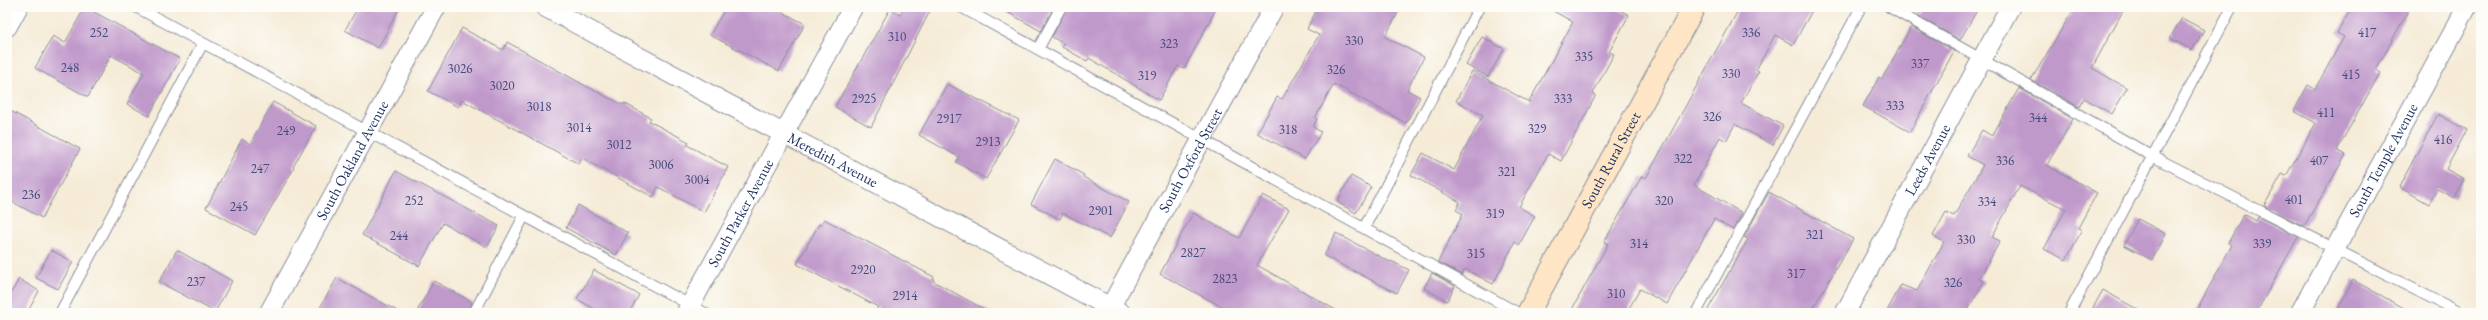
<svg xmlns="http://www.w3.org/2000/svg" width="2488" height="320" viewBox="0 0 2488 320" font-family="'EB Garamond',serif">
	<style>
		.building { fill: #c099cb }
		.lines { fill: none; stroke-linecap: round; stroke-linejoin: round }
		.lane-casing { stroke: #888d9a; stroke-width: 12 }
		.street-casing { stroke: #888d9a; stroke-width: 21 }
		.secondary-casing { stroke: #888d9a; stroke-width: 24 }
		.lane { stroke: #fff; stroke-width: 10 }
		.street { stroke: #fff; stroke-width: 19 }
		.secondary { stroke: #fee5c5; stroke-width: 22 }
		.labels { text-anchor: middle; stroke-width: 3; stroke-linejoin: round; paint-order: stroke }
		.number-label { font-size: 13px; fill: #444a79 }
		.street-label { font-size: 15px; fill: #1b2f5e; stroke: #fdfcf7 }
	</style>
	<rect width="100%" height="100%" fill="#fdfcf7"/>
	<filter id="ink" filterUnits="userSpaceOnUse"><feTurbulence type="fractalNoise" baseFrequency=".025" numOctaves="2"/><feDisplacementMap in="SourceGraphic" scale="8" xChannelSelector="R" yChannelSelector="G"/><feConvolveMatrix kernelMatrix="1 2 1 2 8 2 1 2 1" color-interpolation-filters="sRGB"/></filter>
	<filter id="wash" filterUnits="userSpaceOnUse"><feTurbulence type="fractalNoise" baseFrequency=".012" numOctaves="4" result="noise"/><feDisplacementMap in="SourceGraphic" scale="16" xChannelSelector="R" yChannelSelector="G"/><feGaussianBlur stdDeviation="0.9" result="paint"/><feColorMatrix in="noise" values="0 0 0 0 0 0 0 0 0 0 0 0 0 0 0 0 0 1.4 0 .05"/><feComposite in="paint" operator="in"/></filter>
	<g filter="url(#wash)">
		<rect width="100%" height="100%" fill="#f5ebd7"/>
		<g id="blocks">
			<path class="building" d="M85,7L180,59L149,116L127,104L144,73L111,55L88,97L35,68L53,36L65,43Z
				M358,7H400L378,48L345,30Z
				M726,7H773L805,24L779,71L710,35Z
				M904,7H932L871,127L835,107L890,9L900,15Z
				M998,7H1054L1041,31Z
				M1067,7H1217L1184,69L1178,66L1159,100L1089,58L1087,61L1062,47L1064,44L1052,37Z
				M1318,7H1401L1385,37L1424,57L1407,90L1420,97L1406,123L1334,84L1315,118L1317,119L1313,127L1321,132L1305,159L1257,133L1277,97L1282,99L1319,35L1307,29Z
				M1546,7H1614L1629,15L1609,52L1614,54L1593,93L1596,95L1561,161L1548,154L1519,207L1535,216L1519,245L1515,242L1493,284L1465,269L1462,275L1438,262L1463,214L1456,210L1460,202L1411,175L1423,153L1454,170L1483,115L1456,101L1472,71L1529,102L1573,22Z
				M1740,7H1814L1793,45L1775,35L1756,70L1759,71L1741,103L1783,126L1773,145L1735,124L1726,141L1720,137L1694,185L1742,213L1733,230L1714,219L1667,304L1640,289L1627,312L1570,313L1608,244L1604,242L1642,176L1646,178Z
				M1923,7H1979L1960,40L1918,16Z
				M2075,7H2125L2092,68L2127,88L2112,114L2084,98L2079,107L2031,80Z
				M2352,7H2410L2376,70L2380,73L2337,150L2346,155L2304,226L2264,206L2282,174L2286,176L2316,123L2294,111L2308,85L2315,89L2344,37L2337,33Z
				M2182,18L2204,30L2192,50L2170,38Z
				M1911,27L1954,51L1910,132L1863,106L1879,77L1882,79Z
				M462,28L501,49H504L507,42L584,85L623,105L624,103L651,118L649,121L689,142L687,145L728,167L704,212L658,187L653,197L582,158L579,164L462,100L458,107L428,91Z
				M1482,37L1504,49L1488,77L1466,65Z
				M947,84L1019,120L986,179L956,162L959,157L919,135Z
				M2019,88L2073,119L2047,165L2097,193L2078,228L2082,230L2066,260L2044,249L2066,209L2020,186L1992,237L2000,241L1979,279L1984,281L1966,313H1886L1901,285L1917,291L1944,242L1933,236L1946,212L1954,216L1983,165L1967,156L1982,130L1992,136Z
				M273,102L316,126L293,167L294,168L255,235L206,208L242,139L250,144Z
				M7,109L80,149L42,218L7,199Z
				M2438,114L2467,130L2446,169L2464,179L2454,198L2437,189L2429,204L2399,187Z
				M1055,159L1084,175L1083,177L1129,202L1110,238L1063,213L1060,219L1031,204Z
				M396,171L499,226L487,247L443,223L419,266L362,235Z
				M1351,176L1371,187L1356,213L1337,202Z
				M1769,192L1853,239L1810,313H1706L1748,239L1744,237Z
				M1263,195L1289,209L1257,265L1341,313H1234L1160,274L1193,213L1239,238Z
				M578,205L628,233L616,255L566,228Z
				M2244,214L2256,221L2258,217L2298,237L2256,313H2195L2232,245L2228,243Z
				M824,219L934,277L933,281L991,313H875L878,307L797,264L819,224L821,225Z
				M2138,219L2166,234L2152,260L2124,245Z
				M1336,233L1390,262L1391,261L1409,270L1397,293L1324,256Z
				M51,250L73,262L58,289L36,278Z
				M177,250L232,281L215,312L159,282Z
				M594,270L639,295L629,313H602L577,299Z
				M1432,273L1455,286L1447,301L1424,288Z
				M337,278L401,313H317Z
				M19,279L39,291L27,313H7V300Z
				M2353,280L2413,313H2336Z
				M434,281L472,302L468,313H416Z
				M2103,290L2144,313H2090Z"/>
		</g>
	</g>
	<g filter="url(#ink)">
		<use href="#blocks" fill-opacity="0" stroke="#888d9a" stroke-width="1"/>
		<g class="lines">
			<defs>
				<path id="lane" d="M961,7L1518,313
					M1889,7L2152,156L2461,313
					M203,43L705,313
					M1038,49L1061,7
					M1364,228L1479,7
					M60,313L203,43L136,7
					M474,313L524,216
					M1696,313L1861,7
					M2069,313L2232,7"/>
				<g id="street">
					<path id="s1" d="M545,7L1121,313"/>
					<path d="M7,27L18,7"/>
					<path id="s2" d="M269,313L436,7"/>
					<path id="s3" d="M686,313L853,7"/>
					<path id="s4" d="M1107,313L1274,7"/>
					<path id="s5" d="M1845,313L2010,7"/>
					<path id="s6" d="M2300,313L2467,7"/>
				</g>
				<g id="secondary">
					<path id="s7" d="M1528,313L1694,7"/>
				</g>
			</defs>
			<use href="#lane" class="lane-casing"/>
			<use href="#street" class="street-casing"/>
			<use href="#secondary" class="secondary-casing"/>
			<use href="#lane" class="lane"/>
			<use href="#street" class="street"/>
			<use href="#secondary" class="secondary"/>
		</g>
	</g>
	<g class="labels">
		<g class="number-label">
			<text x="99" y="37">252</text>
			<text x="1751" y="37">336</text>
			<text x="2367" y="37">417</text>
			<text x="897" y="41">310</text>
			<text x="1354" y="45">330</text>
			<text x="1169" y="48">323</text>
			<text x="1584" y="61">335</text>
			<text x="1920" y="68">337</text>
			<text x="70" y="72">248</text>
			<text x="460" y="73">3026</text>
			<text x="1336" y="74">326</text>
			<text x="1731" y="78">330</text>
			<text x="2351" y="79">415</text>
			<text x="1147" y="80">319</text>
			<text x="502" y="90">3020</text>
			<text x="864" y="103">2925</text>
			<text x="1563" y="103">333</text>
			<text x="1895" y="110">333</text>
			<text x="539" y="111">3018</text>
			<text x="2326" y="117">411</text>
			<text x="1712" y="121">326</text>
			<text x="2038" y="122">344</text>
			<text x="949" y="123">2917</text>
			<text x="579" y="132">3014</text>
			<text x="1537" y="133">329</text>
			<text x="1288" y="134">318</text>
			<text x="286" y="135">249</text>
			<text x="2443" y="144">416</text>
			<text x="988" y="146">2913</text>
			<text x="619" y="149">3012</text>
			<text x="1683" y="163">322</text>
			<text x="2005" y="165">336</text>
			<text x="2319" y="165">407</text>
			<text x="661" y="169">3006</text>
			<text x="260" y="173">247</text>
			<text x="1507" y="176">321</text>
			<text x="697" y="184">3004</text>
			<text x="31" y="199">236</text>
			<text x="2294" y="204">401</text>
			<text x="414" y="205">252</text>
			<text x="1664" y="205">320</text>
			<text x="1987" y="206">334</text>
			<text x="239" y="211">245</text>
			<text x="1101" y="215">2901</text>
			<text x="1495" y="218">319</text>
			<text x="1815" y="239">321</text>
			<text x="399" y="240">244</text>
			<text x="1966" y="244">330</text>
			<text x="1639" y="248">314</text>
			<text x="2262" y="248">339</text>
			<text x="1193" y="257">2827</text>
			<text x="1476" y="258">315</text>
			<text x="863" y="274">2920</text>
			<text x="1796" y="278">317</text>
			<text x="1225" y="283">2823</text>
			<text x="196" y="286">237</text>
			<text x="1953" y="287">326</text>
			<text x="1616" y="298">310</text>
			<text x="905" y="300">2914</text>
		</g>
		<g class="street-label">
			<text dy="5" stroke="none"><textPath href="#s2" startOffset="174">South Oakland Avenue</textPath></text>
			<text dy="5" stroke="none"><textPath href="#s4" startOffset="174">South Oxford Street</textPath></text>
			<text dy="5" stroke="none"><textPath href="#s7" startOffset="174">South Rural Street</textPath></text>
			<text dy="5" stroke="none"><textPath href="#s5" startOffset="174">Leeds Avenue</textPath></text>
			<text dy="5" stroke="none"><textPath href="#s6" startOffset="174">South Temple Avenue</textPath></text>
			<text dy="5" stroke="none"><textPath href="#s1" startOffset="326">Meredith Avenue</textPath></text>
			<text dy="5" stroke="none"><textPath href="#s3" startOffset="114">South Parker Avenue</textPath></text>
		</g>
	</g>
	<rect width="2488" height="320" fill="none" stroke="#fdfcf7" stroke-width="24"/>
</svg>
